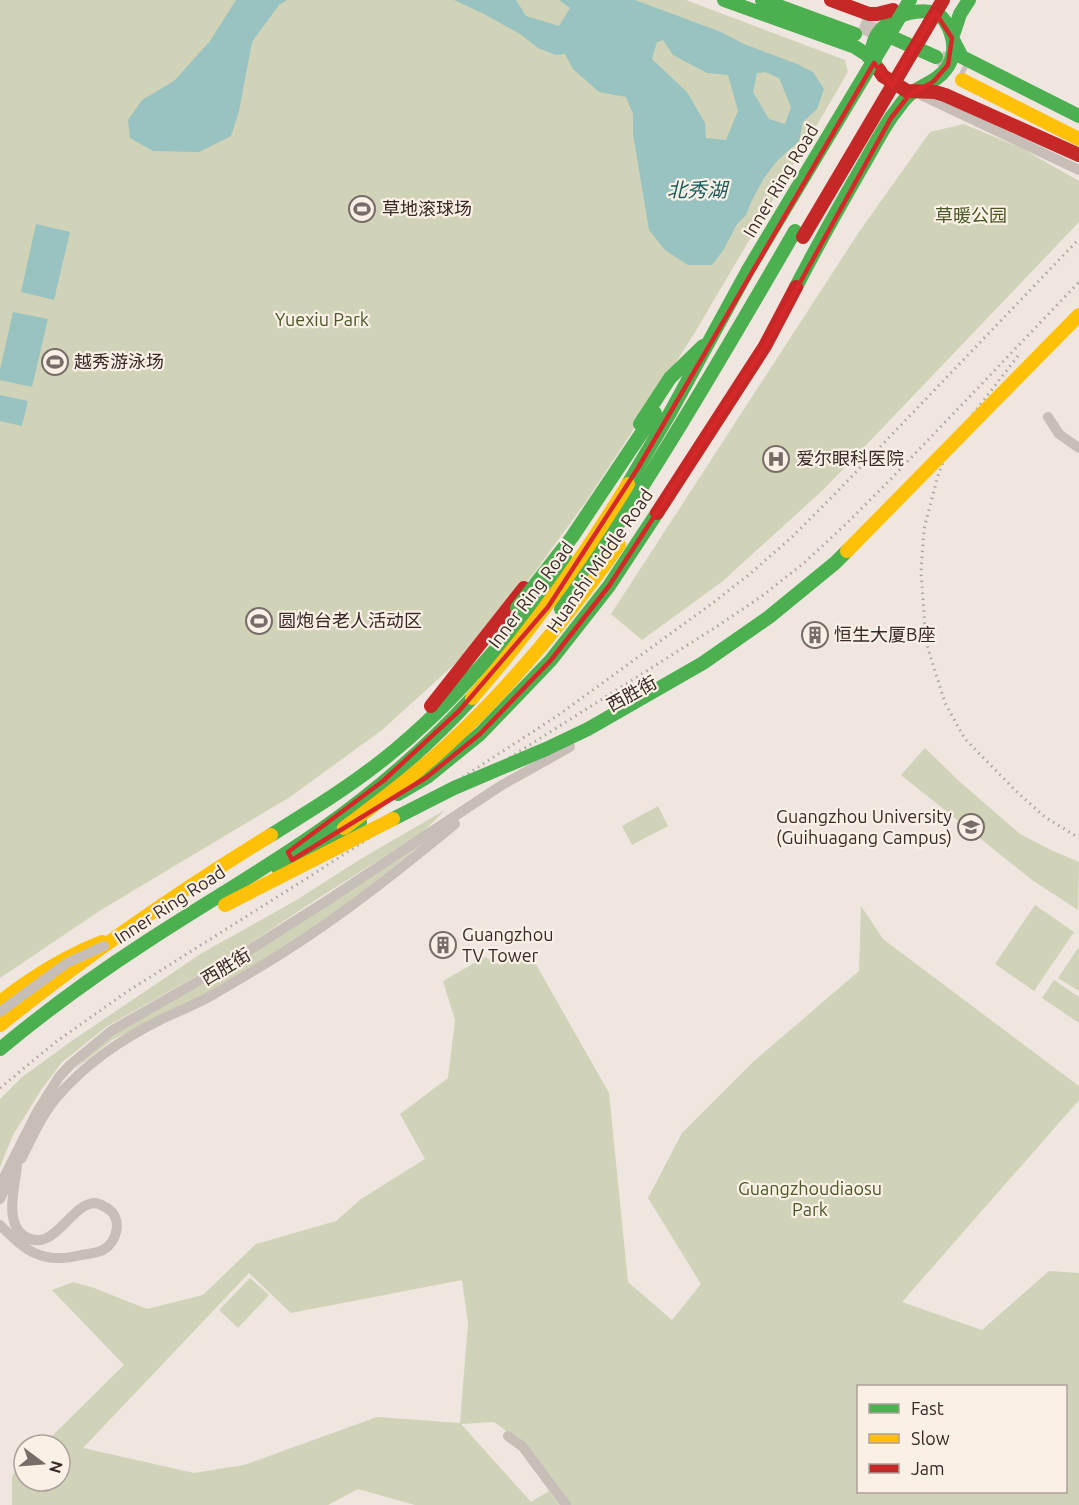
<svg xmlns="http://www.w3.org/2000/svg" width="1079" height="1505" viewBox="0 0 1079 1505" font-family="Ubuntu,'Noto Sans SC',sans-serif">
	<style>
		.green { fill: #d0d3b7; fill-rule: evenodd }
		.water { fill: #99c3c0; fill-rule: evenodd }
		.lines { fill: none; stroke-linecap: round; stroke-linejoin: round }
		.primary-tunnel { stroke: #c9c0ba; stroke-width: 16; stroke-dasharray: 16 8; stroke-linecap: butt }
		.street { stroke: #c7beb8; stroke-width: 10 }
		.fast { stroke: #4caf50; stroke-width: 14 }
		.slow { stroke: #ffc107; stroke-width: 14 }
		.jam { stroke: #c62828; stroke-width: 14 }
		.rail { stroke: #aea7a3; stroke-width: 3; stroke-dasharray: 1.5 4.5; stroke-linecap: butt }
		.street-bridge { stroke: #c7beb8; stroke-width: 10 }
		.fast-bridge { stroke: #4caf50; stroke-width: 14 }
		.slow-bridge { stroke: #ffc107; stroke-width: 14 }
		.jam-bridge { stroke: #c62828; stroke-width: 14 }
		.marked { fill: none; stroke: #d62828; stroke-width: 4.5; stroke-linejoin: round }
		.labels { text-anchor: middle; stroke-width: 4.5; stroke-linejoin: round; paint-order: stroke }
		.street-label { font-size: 18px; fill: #372a26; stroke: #fbf0e6 }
		.poi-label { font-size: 18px; fill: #372a26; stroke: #fbf0e6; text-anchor: start }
		.park-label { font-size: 18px; fill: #4a5827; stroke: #fbf0e6 }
		.water-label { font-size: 20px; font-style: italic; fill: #185d5d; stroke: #fbf0e6 }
	</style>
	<rect width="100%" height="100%" fill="#eee6df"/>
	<path class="green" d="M0,0H686L845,60L848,72L697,329L626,441L585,503L531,577L467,653L382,730L290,797L101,910L0,978Z
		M964,124L1021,148L1079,181V222L825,488L723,581L642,640L611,614L859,232L930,132Z
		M925,748L959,781L1020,834L1051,850L1079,862L1078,910L1032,880L901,775Z
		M658,806L668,826L632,845L622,826Z
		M445,810L423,832L317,899L223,961L106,1027L75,1052L62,1062L41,1090L13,1135L0,1167V1099L21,1078L70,1042L202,953L295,901L359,860Z
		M428,839L341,909L273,956L211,991L112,1040L75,1069L89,1054L114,1033Z
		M1035,905L1074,932L1034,991L995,964Z
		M861,906L883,939L1079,1086V1100L902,1302L982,1330L1049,1271L1079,1273V1505H569L524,1444L494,1422L461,1424L531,1502L549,1491L559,1505H415L358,1489L328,1505H12V1477L24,1456V1481H60V1445H43L124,1365L52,1290L73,1282L94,1288L147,1309L203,1295L256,1244L336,1221L361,1199L425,1159L400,1114L448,1078L455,1020L443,981L485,957L500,965L529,952L609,1093L628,1282L672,1320L701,1284L648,1198L682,1133L754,1061L859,971ZM249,1273L291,1313L462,1280L468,1323L460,1423L377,1417L244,1465L194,1473L83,1448ZM858,1386H1066V1492H858Z
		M1078,948L1079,949V991L1058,978Z
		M1054,980L1079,997V1023L1042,998Z
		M250,1278L269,1295L238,1328L219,1310Z"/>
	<path class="water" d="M236,0H287L279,5L252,42L239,111L231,136L199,152L153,151L130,138L128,120L142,100L174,81L210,41Z
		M454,0H516L526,16L559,26L570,8L559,0H635L721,32L744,44L797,64L813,72L824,89L817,109L803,122L799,141L777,161L764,178L752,200L746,215L737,224L724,249L712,265H688L665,250L649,230L633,134V114L626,97L599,92L573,69L565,54L556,55L538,48L520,34L484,14ZM663,40L673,55L707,73L728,75L738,111L726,140L706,138L705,123L687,92L652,59L657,42ZM765,72L779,78L791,107L785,124L769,119L753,92L757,73Z
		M36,224L70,232L54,300L21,292Z
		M13,312L48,319L32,387L0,380V370Z
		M0,395L28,401L22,426L0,421Z"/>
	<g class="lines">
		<path class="primary-tunnel" d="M860,25L890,37
			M940,58L966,71"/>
		<path class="street" d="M923,96L1079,170
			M1048,417L1059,434L1079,448
			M21,1159C32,1138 42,1114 58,1096C87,1062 123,1038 164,1018C179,1011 194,1005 209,997C235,982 262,966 287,950C347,912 401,868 455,824
			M0,1185L37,1112L59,1077L70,1065L111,1031L221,968L328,900L502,785L570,747
			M0,1199L9,1180
			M0,1225C26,1251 42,1265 81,1255C88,1254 97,1253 103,1250C118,1241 123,1218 107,1208C103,1206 99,1203 94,1203C69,1205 54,1255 24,1236C4,1222 15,1186 17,1166
			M508,1436L523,1447L566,1505"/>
		<path class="fast" d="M724,0L855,47L866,54L874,63
			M762,0L855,34
			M891,37L936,57
			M952,38L960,14L969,0
			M952,38L962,57L1079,116
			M796,287C817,246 839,207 862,167C872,150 881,132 892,116C898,109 903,100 909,95C921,85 937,82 946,69C954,59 955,45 951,34C949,27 943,15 935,13C903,3 854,36 879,70
			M640,424L670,378L703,346
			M561,609C646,487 721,359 795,231
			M398,794L427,777L480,734L551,660L609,586L657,513
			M271,835C313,809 357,782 395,750C461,695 516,629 566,560
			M278,868L360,822"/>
		<path class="slow" d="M962,80L1079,139
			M0,1002C32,977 64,957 102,942
			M0,1025C86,956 176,893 271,835"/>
		<path class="jam" d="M831,0L869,14H877L893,10
			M879,70L883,76L907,91L935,92L945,95L1079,155
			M657,513L765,346L796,287
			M431,706L524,588"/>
		<path class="rail" d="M1018,356L949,445L937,479L924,529L921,571L926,642L945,703L965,739L1018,793L1045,817L1079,838
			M479,777L716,627L762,596L804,563L845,525L887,483L1079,282
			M0,1088L57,1041L128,991L312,875L557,716L714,602L751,573L793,536L834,495L1079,239"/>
		<path class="street-bridge" d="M0,1012L67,963L104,946"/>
		<path class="fast-bridge" d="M628,484L670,413L748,270L910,0
			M517,608L572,537L655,413
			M393,819L454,788L546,749L588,729L703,663L769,617L835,563L847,551
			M0,1049C47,1010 95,975 146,942C204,904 265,869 322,829C376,791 427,747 472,698"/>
		<path class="slow-bridge" d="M847,551L1079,315
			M472,698C531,631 582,560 628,484
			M344,828C384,798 424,768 460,733C520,676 571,612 619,545
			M225,905L393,819"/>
		<path class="jam-bridge" d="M803,237L943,0"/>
	</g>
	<path class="marked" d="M935,12L952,38L948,65L933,82L910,94L891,118L765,346L609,586L551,660L480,734L427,777L292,860L288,852L383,781L459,711L548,607L638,468L874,63L892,86Z"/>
	<defs>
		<symbol id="stadium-ring" viewBox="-11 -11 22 22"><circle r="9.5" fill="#fbf0e6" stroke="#776c67" stroke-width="1.5"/><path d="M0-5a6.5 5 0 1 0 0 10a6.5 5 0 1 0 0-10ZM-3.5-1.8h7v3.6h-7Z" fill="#776c67"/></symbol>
		<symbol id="hospital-ring" viewBox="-11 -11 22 22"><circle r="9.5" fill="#fbf0e6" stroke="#776c67" stroke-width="1.5"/><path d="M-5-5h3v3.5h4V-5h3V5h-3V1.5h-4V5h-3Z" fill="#776c67"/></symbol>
		<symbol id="building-ring" viewBox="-11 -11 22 22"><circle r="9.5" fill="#fbf0e6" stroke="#776c67" stroke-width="1.5"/><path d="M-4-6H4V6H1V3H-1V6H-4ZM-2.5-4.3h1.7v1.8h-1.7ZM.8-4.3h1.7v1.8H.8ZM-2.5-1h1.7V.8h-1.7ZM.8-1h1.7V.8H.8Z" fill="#776c67"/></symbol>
		<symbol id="university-ring" viewBox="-11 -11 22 22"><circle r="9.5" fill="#fbf0e6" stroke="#776c67" stroke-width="1.5"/><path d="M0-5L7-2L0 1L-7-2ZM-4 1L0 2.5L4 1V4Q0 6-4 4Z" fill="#776c67"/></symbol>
	</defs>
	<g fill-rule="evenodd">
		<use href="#stadium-ring" x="347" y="194" width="30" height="30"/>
		<use href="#stadium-ring" x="40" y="347" width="30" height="30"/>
		<use href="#hospital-ring" x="761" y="444" width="30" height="30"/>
		<use href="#stadium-ring" x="244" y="606" width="30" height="30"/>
		<use href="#building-ring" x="800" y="620" width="30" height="30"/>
		<use href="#university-ring" x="956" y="812" width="30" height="30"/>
		<use href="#building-ring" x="428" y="930" width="30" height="30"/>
	</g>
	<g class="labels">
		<g class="street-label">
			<text transform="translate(781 181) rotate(-59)" y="6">Inner Ring Road</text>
			<text transform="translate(600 561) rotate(-55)" y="6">Huanshi Middle Road</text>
			<text transform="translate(531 595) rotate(-53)" y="6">Inner Ring Road</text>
			<text transform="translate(632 694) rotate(-29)" y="6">西胜街</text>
			<text transform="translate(170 905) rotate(-33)" y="6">Inner Ring Road</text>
			<text transform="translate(226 967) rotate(-31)" y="6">西胜街</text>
		</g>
		<g class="poi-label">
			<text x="382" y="215">草地滚球场</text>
			<text x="74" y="368">越秀游泳场</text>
			<text x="796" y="465">爱尔眼科医院</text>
			<text x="278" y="627">圆炮台老人活动区</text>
			<text x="834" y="641">恒生大厦B座</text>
			<text x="952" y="823" text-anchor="end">Guangzhou University<tspan x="952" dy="21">(Guihuagang Campus)</tspan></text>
			<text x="462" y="941">Guangzhou<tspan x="462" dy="21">TV Tower</tspan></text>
		</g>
		<g class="park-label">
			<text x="971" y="222">草暖公园</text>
			<text x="322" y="326">Yuexiu Park</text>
			<text x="810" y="1195">Guangzhoudiaosu<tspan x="810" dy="21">Park</tspan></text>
		</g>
		<g class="water-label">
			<text x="697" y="197">北秀湖</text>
		</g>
	</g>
	<rect x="857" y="1385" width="210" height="108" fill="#fbf0e6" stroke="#ada199" stroke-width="1.5"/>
	<rect x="869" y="1404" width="30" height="9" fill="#4caf50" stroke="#ada199" stroke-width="1.5"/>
	<text x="911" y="1415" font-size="18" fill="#372a26">Fast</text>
	<rect x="869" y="1434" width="30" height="9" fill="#ffc107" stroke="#ada199" stroke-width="1.5"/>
	<text x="911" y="1445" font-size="18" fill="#372a26">Slow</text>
	<rect x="869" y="1464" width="30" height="9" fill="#c62828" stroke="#ada199" stroke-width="1.5"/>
	<text x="911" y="1475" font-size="18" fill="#372a26">Jam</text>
	<g transform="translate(42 1463) rotate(106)"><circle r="28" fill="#fbf0e6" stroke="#ada199" stroke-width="1.5"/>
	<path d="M0-4.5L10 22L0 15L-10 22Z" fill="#776c67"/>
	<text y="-9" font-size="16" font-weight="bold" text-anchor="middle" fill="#372a26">N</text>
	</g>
</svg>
